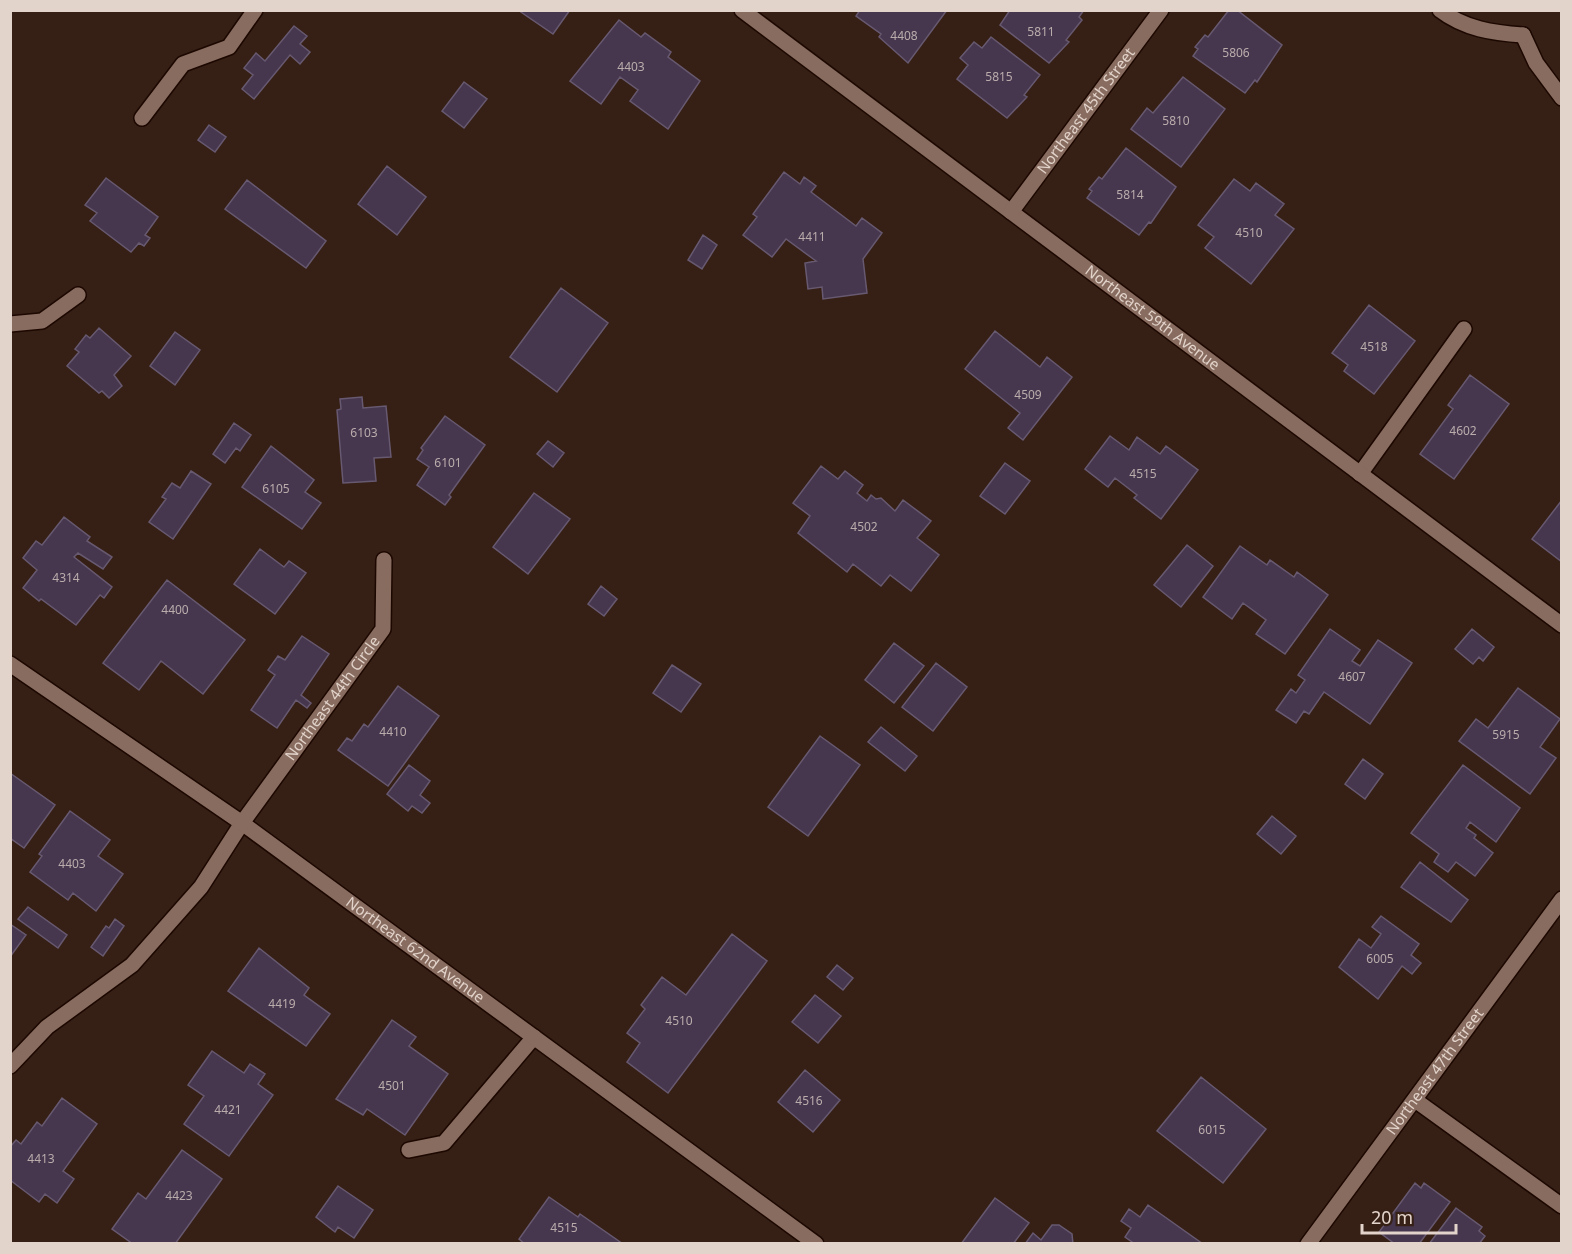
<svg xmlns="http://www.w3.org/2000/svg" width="1572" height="1254" viewBox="0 0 1572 1254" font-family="'Noto Sans',sans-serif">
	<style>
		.building { fill: #46374f; stroke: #675970; stroke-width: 1.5 }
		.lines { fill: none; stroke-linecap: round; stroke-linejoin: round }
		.service-casing { stroke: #1c0801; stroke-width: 18 }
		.minor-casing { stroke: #1c0801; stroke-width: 18 }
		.tertiary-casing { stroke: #1c0801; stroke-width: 18 }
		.service { stroke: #886c5f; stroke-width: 15 }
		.minor { stroke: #886c5f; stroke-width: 15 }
		.tertiary { stroke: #886c5f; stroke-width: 15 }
		.labels { text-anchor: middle; stroke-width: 4.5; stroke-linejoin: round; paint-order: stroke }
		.number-label { font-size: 12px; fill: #bbacac }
		.street-label { font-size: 15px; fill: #e2d3cb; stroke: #361f14 }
	</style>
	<rect width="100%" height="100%" fill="#361f14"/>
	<path class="building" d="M518,10H570L553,34Z
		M860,10H947L908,63L879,37L881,34L856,16Z
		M1010,10H1084L1079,17L1082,20L1066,40L1069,42L1049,63L1000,25Z
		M1229,10H1237L1282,45L1257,82L1255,80L1245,93L1193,56L1198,49L1195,47L1205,35L1208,37Z
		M619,20L641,37L645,33L671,52L668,57L700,81L668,129L630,101L638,90L620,77L601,104L570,81Z
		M294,26L307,36L300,44L310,52L300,64L290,55L254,99L242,89L253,75L244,68L256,53L265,61Z
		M991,37L1040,75L1024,95L1027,97L1007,118L957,79L968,65L960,58L974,42L982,48Z
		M1183,77L1225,109L1181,167L1131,129L1147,108L1153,113Z
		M464,82L487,99L464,128L442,111Z
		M209,125L226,137L215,152L198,140Z
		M1126,148L1176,187L1151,223L1149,222L1139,235L1087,198L1092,191L1089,189L1099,177L1102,179Z
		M387,166L426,197L397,235L358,204Z
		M784,172L800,184L804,177L816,186L811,192L856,226L862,218L882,233L863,259L867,293L823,299L822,287L808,289L805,263L816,261L786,239L772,257L743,235L757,217L753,214Z
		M106,178L158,217L145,235L150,238L144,246L139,243L131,252L90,221L97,213L85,205Z
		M1234,179L1250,191L1256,183L1284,204L1275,215L1294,229L1251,284L1205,248L1214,237L1198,225Z
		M247,180L326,241L306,268L225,209Z
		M703,235L717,245L702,269L688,260Z
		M561,288L608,323L557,392L510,357Z
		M1369,305L1415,341L1374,394L1344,371L1348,365L1332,353Z
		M99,328L131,356L114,375L122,386L109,398L102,391L99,393L67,366L79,352L75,349L86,335L90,338Z
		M995,331L1040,367L1047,357L1072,377L1023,440L1008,428L1020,413L965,369Z
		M175,332L200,350L175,385L150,366Z
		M1470,375L1509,404L1454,479L1420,454L1453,409L1448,405Z
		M362,397L363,408L386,406L391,457L374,458L376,481L343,483L337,410L341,409L340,399Z
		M445,416L485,445L449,495L451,497L445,505L417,485L429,467L417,459L423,450L421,448Z
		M234,423L251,435L240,451L236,448L225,463L213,454Z
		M1110,436L1129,450L1137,437L1160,454L1166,446L1198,470L1161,519L1134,498L1137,495L1115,478L1108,487L1085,469Z
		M548,441L564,453L553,467L537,454Z
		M271,446L314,480L305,492L321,503L302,529L242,487Z
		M1005,463L1030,481L1005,514L980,496Z
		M821,466L838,479L845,471L863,485L857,493L867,501L871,495L876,499L881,498L895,511L903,500L931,521L917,538L939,555L911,591L890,575L881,586L853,564L847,572L798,533L810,516L793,503Z
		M191,471L211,484L173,539L149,522L166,499L162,497L172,483L180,488Z
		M534,493L570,519L528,574L493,547Z
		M1562,500V562L1532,539Z
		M64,517L90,537L87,541L112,557L103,569L78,553L74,557L112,587L104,598L100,595L76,625L41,599L39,601L23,588L37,570L23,558L36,541L42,545Z
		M1187,545L1213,566L1181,607L1154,585Z
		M1240,546L1267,565L1270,560L1294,577L1297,572L1328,595L1285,654L1256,634L1266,620L1243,603L1232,619L1203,597Z
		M260,549L284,567L289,561L306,573L275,614L234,584Z
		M167,580L245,640L203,694L161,661L139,690L103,663Z
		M601,586L617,599L604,616L588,604Z
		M1330,629L1360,650L1352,661L1360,666L1378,640L1412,663L1370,724L1324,692L1309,714L1304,711L1296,723L1276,710L1291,689L1296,693L1305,680L1298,675Z
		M1472,629L1494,647L1483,661L1479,657L1473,664L1455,649Z
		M302,636L329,654L301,695L311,703L307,708L296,700L277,728L251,710L275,675L268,670L278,656L285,660Z
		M894,643L924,666L894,703L865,680Z
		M936,663L967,687L933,731L902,707Z
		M672,665L701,684L681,712L653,693Z
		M398,686L439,716L388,786L338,750L347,738L352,741L364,724L368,727Z
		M1518,688L1560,719L1540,747L1556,758L1530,794L1459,741L1476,719L1488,728Z
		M881,727L917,756L905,771L868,742Z
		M820,736L860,765L808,836L768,807Z
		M1363,759L1383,774L1365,799L1345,784Z
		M409,765L430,781L420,795L430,803L422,813L412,806L408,811L387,794Z
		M1463,765L1520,808L1496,842L1470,822L1466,828L1476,835L1474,838L1493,853L1475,876L1456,862L1448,872L1434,862L1439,854L1411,833Z
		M10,773L55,805L24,848L10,838Z
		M70,811L110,840L98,856L123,874L96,911L73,893L68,900L30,872L42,856L39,854Z
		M1272,816L1296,836L1281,854L1257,834Z
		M1420,862L1468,900L1451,922L1401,887Z
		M28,907L67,935L58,948L18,919Z
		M1381,916L1419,944L1411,955L1421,963L1412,974L1402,966L1378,999L1339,967L1359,939L1371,948L1381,934L1372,927Z
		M115,919L124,926L103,956L91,947L106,926L109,928Z
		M10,924L26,935L10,957Z
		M732,934L767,961L668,1093L627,1062L640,1043L627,1033L645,1009L641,1005L662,977L686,995Z
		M259,948L309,988L304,995L330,1014L306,1046L228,991Z
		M837,965L853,978L843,990L827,977Z
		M815,995L841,1016L818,1043L792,1022Z
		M392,1020L416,1037L409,1046L448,1074L405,1135L367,1109L363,1115L336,1099Z
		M212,1051L244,1073L250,1064L265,1074L258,1084L273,1095L229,1156L184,1124L204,1096L188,1085Z
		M805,1070L840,1100L813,1132L778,1102Z
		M1201,1077L1266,1129L1223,1183L1157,1131Z
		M62,1098L97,1124L63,1171L74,1179L57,1203L45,1194L39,1202L10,1180V1147L16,1140L21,1144L37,1122L42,1126Z
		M182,1150L222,1179L175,1244H133L112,1229L138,1193L146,1199Z
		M1415,1183L1421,1188L1424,1183L1450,1202L1419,1244H1395L1379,1232Z
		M338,1186L373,1210L354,1238L338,1227L335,1232L316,1217Z
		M549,1197L578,1217L580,1214L623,1244H525L519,1239Z
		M995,1198L1029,1223L1013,1244H961Z
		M1148,1205L1203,1244H1135L1125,1237L1131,1228L1121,1221L1129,1209L1140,1217Z
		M1456,1208L1482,1227L1479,1231L1485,1236L1479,1244H1429Z
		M1052,1225H1059L1072,1234L1073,1244H1025L1033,1233L1041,1240Z"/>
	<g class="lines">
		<defs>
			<path id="service" d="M1523,35L1536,63L1562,98
				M142,118L183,64L229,47L255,10
				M10,324L42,321L78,295
				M1360,474L1464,329
				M10,1066L47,1027L132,965L201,887L242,823
				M409,1150L444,1143L534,1037"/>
			<g id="minor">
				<path id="s1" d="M742,10L1562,625"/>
				<path d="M1440,10C1465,29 1493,33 1523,35"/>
				<path id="s2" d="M1011,212L1161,10"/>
				<path id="s3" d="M10,664L242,823L816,1244"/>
				<path id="s4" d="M242,823L383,629L384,560"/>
				<path d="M1415,1100L1562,1206"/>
			</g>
			<g id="tertiary">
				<path id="s5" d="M1308,1244L1562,899"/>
			</g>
		</defs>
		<use href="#service" class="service-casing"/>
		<use href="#minor" class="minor-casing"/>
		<use href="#tertiary" class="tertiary-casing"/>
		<use href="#service" class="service"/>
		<use href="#minor" class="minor"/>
		<use href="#tertiary" class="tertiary"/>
	</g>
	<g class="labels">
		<g class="number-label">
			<text x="1041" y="36">5811</text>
			<text x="904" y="40">4408</text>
			<text x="1236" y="57">5806</text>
			<text x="631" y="71">4403</text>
			<text x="999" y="81">5815</text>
			<text x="1176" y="125">5810</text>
			<text x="1130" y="199">5814</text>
			<text x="1249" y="237">4510</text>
			<text x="812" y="241">4411</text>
			<text x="1374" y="351">4518</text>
			<text x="1028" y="399">4509</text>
			<text x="1463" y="435">4602</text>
			<text x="364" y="437">6103</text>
			<text x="448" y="467">6101</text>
			<text x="1143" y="478">4515</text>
			<text x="276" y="493">6105</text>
			<text x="864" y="531">4502</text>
			<text x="66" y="582">4314</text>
			<text x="175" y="614">4400</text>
			<text x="1352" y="681">4607</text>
			<text x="393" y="736">4410</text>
			<text x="1506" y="739">5915</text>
			<text x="72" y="868">4403</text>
			<text x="1380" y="963">6005</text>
			<text x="282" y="1008">4419</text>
			<text x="679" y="1025">4510</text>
			<text x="392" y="1090">4501</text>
			<text x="809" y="1105">4516</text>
			<text x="228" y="1114">4421</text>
			<text x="1212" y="1134">6015</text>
			<text x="41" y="1163">4413</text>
			<text x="179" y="1200">4423</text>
			<text x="564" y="1232">4515</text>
		</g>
		<g class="street-label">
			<text dy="5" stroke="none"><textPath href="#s2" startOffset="126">Northeast 45th Street</textPath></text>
			<text dy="5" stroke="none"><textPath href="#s1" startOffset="513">Northeast 59th Avenue</textPath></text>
			<text dy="5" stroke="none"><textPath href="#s4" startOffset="154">Northeast 44th Circle</textPath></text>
			<text dy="5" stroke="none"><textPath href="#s3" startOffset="496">Northeast 62nd Avenue</textPath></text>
			<text dy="5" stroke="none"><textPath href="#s5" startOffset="214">Northeast 47th Street</textPath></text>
		</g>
	</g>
	<rect width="1572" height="1254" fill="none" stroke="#e2d3cb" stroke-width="24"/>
	<path d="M1362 1224v9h94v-9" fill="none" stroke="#e2d3cb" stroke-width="3"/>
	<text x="1371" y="1224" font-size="18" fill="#e2d3cb" stroke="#361f14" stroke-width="4.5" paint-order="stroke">20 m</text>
</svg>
